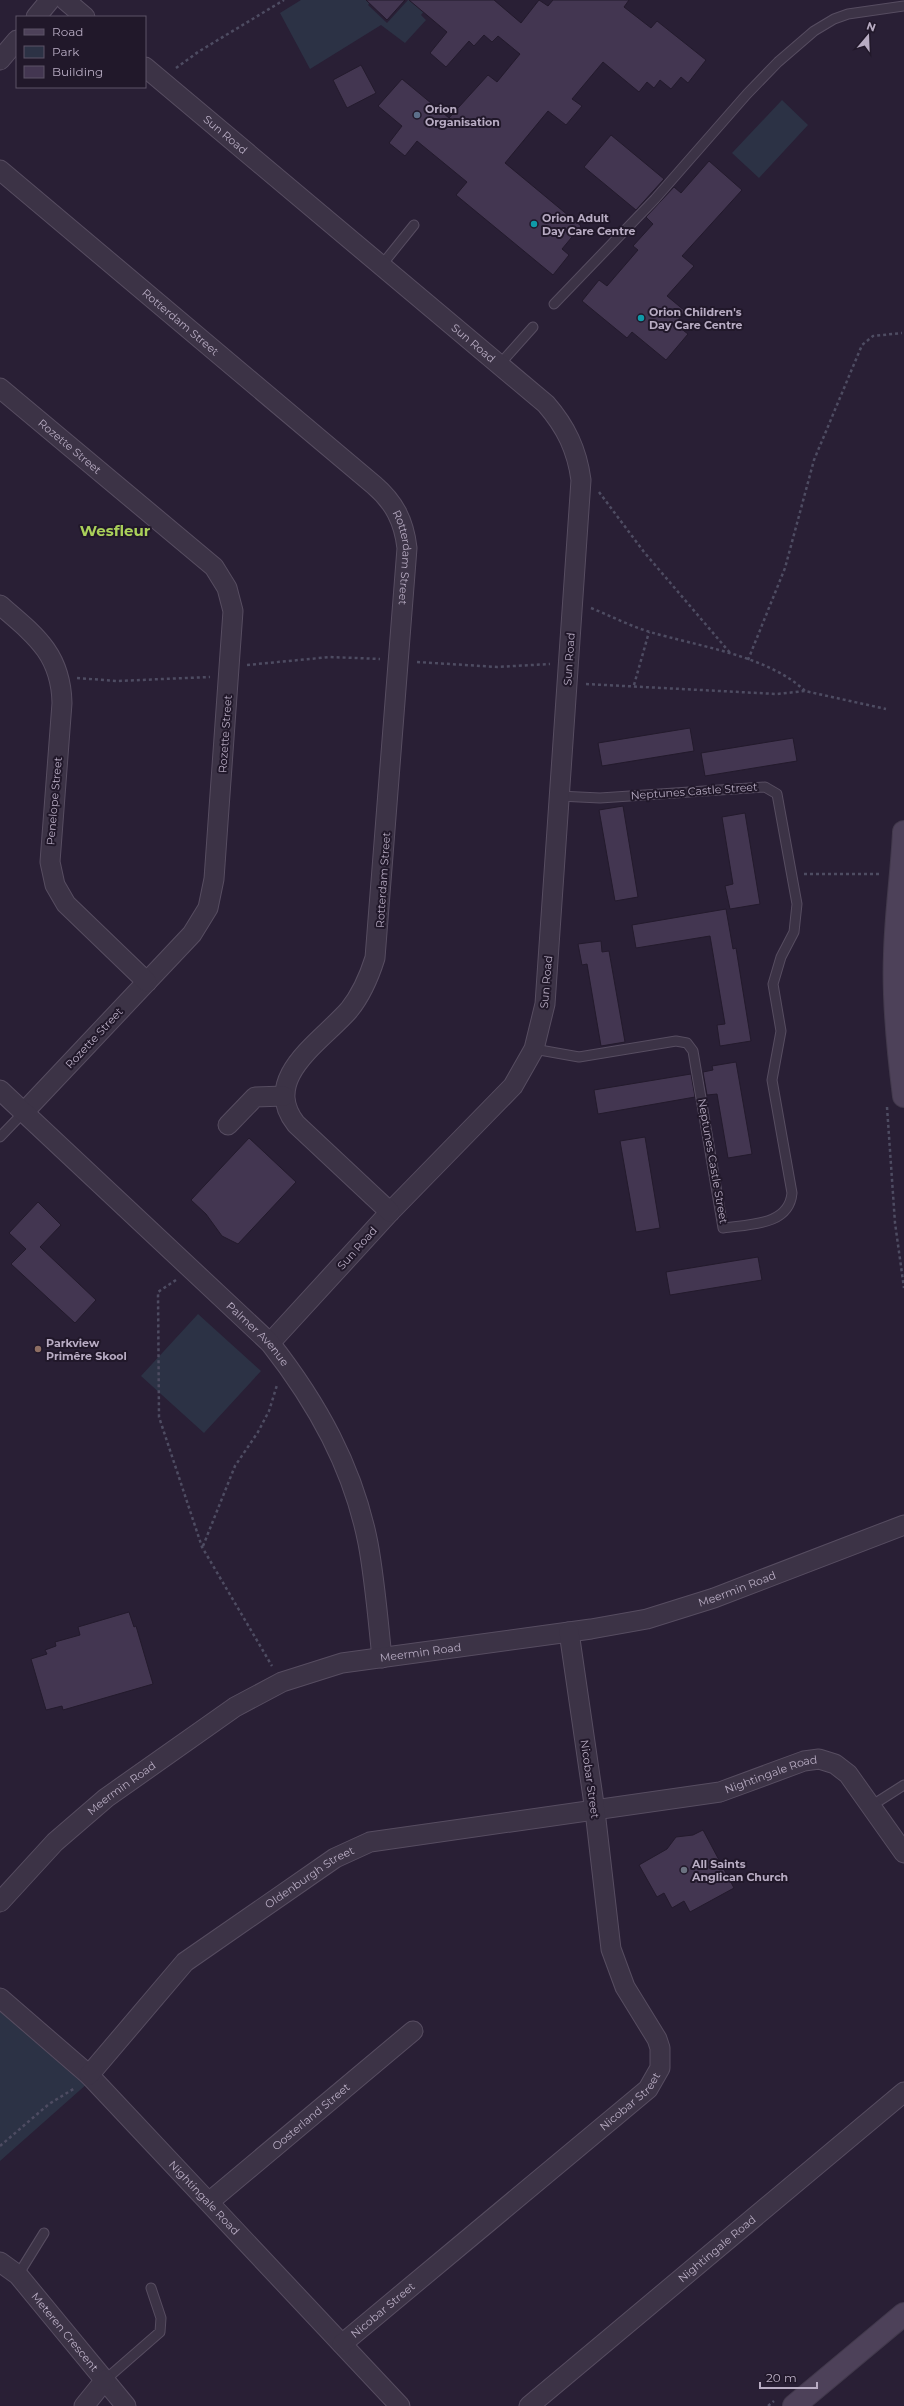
<svg xmlns="http://www.w3.org/2000/svg" width="904" height="2406" viewBox="0 0 904 2406" font-family="Montserrat,sans-serif">
	<style>
		.green { fill: #2c3245 }
		.building { fill: #433651; stroke: #231a2c }
		.lines { fill: none; stroke-linecap: round; stroke-linejoin: round }
		.lane-casing { stroke: #574d61; stroke-width: 11 }
		.street-casing { stroke: #574d61; stroke-width: 21 }
		.secondary-casing { stroke: #42394c; stroke-width: 24 }
		.path { stroke: #4e4c62; stroke-width: 2.5; stroke-dasharray: 3 3; stroke-linecap: butt }
		.lane { stroke: #3c3346; stroke-width: 9 }
		.street { stroke: #3c3346; stroke-width: 19 }
		.secondary { stroke: #4d4159; stroke-width: 22 }
		.service-dot { fill: #5c6f8a; stroke: #21182a; stroke-width: 1.5 }
		.culture-dot { fill: #0f9aa8; stroke: #21182a; stroke-width: 1.5 }
		.education-dot { fill: #8d6e63; stroke: #21182a; stroke-width: 1.5 }
		.worship-dot { fill: #6b7280; stroke: #21182a; stroke-width: 1.5 }
		.labels { text-anchor: middle; stroke-width: 4; stroke-linejoin: round; paint-order: stroke }
		.poi-label { font-size: 11px; font-weight: bold; fill: #b8acc3; stroke: #21182a; text-anchor: start }
		.street-label { font-size: 11px; fill: #b8acc3; stroke: #21182a }
		.district-label { font-size: 15px; font-weight: bold; fill: #aad05a; stroke: #21182a }
	</style>
	<rect width="100%" height="100%" fill="#291f35"/>
	<path class="green" d="M301,0H372L368,5L387,23L408,0H433L421,15L426,20L405,43L381,25L310,69L280,13Z
		M782,100L808,125L759,178L732,153Z
		M198,1314L261,1371L204,1433L141,1376Z
		M0,2009L88,2083L0,2161Z"/>
	<path class="building" d="M366,0H405L387,20Z
		M409,0H494L521,23L539,0L548,6L553,0H629L624,7L651,28L657,21L706,60L688,83L681,77L671,89L660,80L654,88L647,82L639,92L603,62L572,99L582,106L566,125L548,111L505,163L581,226L562,249L569,255L553,275L456,195L467,182L417,141L405,156L389,143L402,126L378,106L402,79L449,118L488,75L497,82L520,54L498,36L492,42L484,35L474,46L469,41L446,67L430,53L447,32Z
		M361,65L376,93L347,108L333,80Z
		M611,135L664,179L636,210L584,167Z
		M709,161L742,190L682,256L694,266L667,296L685,311L675,324L688,334L666,360L632,332L627,338L582,301L599,280L607,286L638,250L633,246L653,224L646,217L674,187L681,193Z
		M690,728L694,751L602,766L598,743Z
		M793,738L797,761L705,776L701,753Z
		M623,806L638,897L615,901L599,810Z
		M745,813L760,904L730,909L725,886L733,884L722,817Z
		M726,909L733,949L736,948L751,1041L720,1046L717,1025L725,1024L710,936L636,948L632,925Z
		M601,941L602,952L609,951L625,1042L601,1046L587,964L582,965L578,944Z
		M736,1062L752,1154L728,1158L717,1094L707,1095L703,1072L713,1070L712,1066Z
		M691,1074L695,1097L598,1114L594,1090Z
		M645,1137L660,1228L636,1232L620,1141Z
		M249,1138L296,1182L238,1244L222,1236L206,1214L191,1200Z
		M38,1202L61,1225L40,1247L96,1300L75,1323L11,1264L26,1249L9,1233Z
		M758,1257L762,1280L670,1295L666,1272Z
		M129,1612L134,1627L136,1626L153,1684L63,1710L62,1706L46,1710L31,1659L47,1654L45,1650L56,1646L55,1642L80,1635L78,1627Z
		M703,1830L734,1888L690,1912L684,1901L672,1908L664,1893L657,1897L639,1865L667,1849L676,1837L693,1835Z"/>
	<g class="lines">
		<defs>
			<path id="lane" d="M381,266L414,225
				M554,304L655,199L747,94L778,62L814,31L834,19L848,14L904,6
				M499,365L533,327
				M534,1049L579,1057L676,1041L687,1043L693,1051L723,1228C749,1224 789,1226 792,1193L772,1080L781,1031L773,984L781,957L794,932L797,904L777,794L765,787L600,798L559,796
				M0,1137L24,1112
				M871,1806L904,1785
				M18,2275L44,2233
				M105,2380L160,2332L161,2318L151,2288"/>
			<g id="street">
				<path d="M65,0L85,17"/>
				<path d="M36,17L50,0"/>
				<path d="M0,60L17,40"/>
				<path id="s1" d="M145,67L546,404C566,427 577,450 581,480L545,1004L534,1049L513,1086L390,1212L270,1343"/>
				<path id="s2" d="M0,170L374,485C394,502 404,521 407,548L375,958C369,977 362,994 349,1010C321,1042 260,1078 296,1124L390,1212"/>
				<path id="s3" d="M0,388L214,567L227,588L233,611L214,879L208,908L192,934L24,1112"/>
				<path d="M0,605C35,635 61,654 62,703L50,862L55,885L66,904L147,982"/>
				<path id="s4" d="M0,1090L270,1343C317,1403 353,1467 368,1543C375,1581 378,1620 382,1658"/>
				<path d="M228,1125L255,1097L284,1096"/>
				<path id="s5" d="M0,1902L55,1842L106,1798L235,1707L282,1682L342,1663L591,1629L647,1619L714,1598L904,1525"/>
				<path id="s6" d="M0,1998L89,2075L400,2406"/>
				<path id="s7" d="M89,2075L185,1962L335,1858L370,1842L720,1792L804,1761L819,1759L835,1764L848,1774L904,1853"/>
				<path id="s8" d="M209,2202L413,2031"/>
				<path id="s9" d="M0,2262L18,2275L126,2406"/>
				<path id="s10" d="M342,2344L648,2089L660,2068V2048L657,2039L625,1987L611,1949L595,1811L569,1632"/>
				<path d="M84,2406L105,2380"/>
				<path id="s11" d="M529,2406L904,2092"/>
			</g>
			<path id="secondary" d="M904,832C902,873 896,913 895,954C893,1001 898,1049 904,1096
				M794,2406L904,2314"/>
		</defs>
		<use href="#lane" class="lane-casing"/>
		<use href="#street" class="street-casing"/>
		<use href="#secondary" class="secondary-casing"/>
		<path class="path" d="M176,68L198,52L284,0
			M599,492L644,552L731,654
			M591,608C611,616 630,626 650,632C697,646 769,656 805,691
			M748,660L785,568L814,460L862,345L873,336L902,333
			M417,662L497,667L550,664
			M247,665L330,657L380,659
			M77,678L117,681L210,677
			M586,684L777,694L805,691L886,709
			M634,685L649,632
			M804,874H881
			M887,1107L895,1223L904,1288
			M176,1280L158,1292L159,1417L202,1547L272,1666
			M203,1546L235,1466L258,1432L269,1411L277,1385
			M0,2146L49,2104L75,2088
			M768,2406L774,2401"/>
		<use href="#lane" class="lane"/>
		<use href="#street" class="street"/>
		<use href="#secondary" class="secondary"/>
	</g>
	<circle class="service-dot" cx="417" cy="115" r="4"/>
	<g class="culture-dot">
		<circle cx="534" cy="224" r="4"/>
		<circle cx="641" cy="318" r="4"/>
	</g>
	<circle class="education-dot" cx="38" cy="1349" r="4"/>
	<circle class="worship-dot" cx="684" cy="1870" r="4"/>
	<g class="labels">
		<g class="poi-label">
			<text x="425" y="113">Orion<tspan x="425" dy="13">Organisation</tspan></text>
			<text x="542" y="222">Orion Adult<tspan x="542" dy="13">Day Care Centre</tspan></text>
			<text x="649" y="316">Orion Children's<tspan x="649" dy="13">Day Care Centre</tspan></text>
			<text x="46" y="1347">Parkview<tspan x="46" dy="13">Primêre Skool</tspan></text>
			<text x="692" y="1868">All Saints<tspan x="692" dy="13">Anglican Church</tspan></text>
		</g>
		<g class="street-label">
			<text dy="4" stroke="none"><textPath href="#s1" startOffset="105">Sun Road</textPath></text>
			<text dy="4" stroke="none"><textPath href="#s2" startOffset="236">Rotterdam Street</textPath></text>
			<text dy="4" stroke="none"><textPath href="#s1" startOffset="429">Sun Road</textPath></text>
			<text dy="4" stroke="none"><textPath href="#s3" startOffset="91">Rozette Street</textPath></text>
			<text dy="4" stroke="none"><textPath href="#s2" startOffset="571">Rotterdam Street</textPath></text>
			<text transform="translate(569 659) rotate(-86)" y="4">Sun Road</text>
			<text transform="translate(225 734) rotate(-86)" y="4">Rozette Street</text>
			<text transform="translate(694 791) rotate(-4)" y="4">Neptunes Castle Street</text>
			<text transform="translate(54 801) rotate(-85)" y="4">Penelope Street</text>
			<text transform="translate(383 880) rotate(-86)" y="4">Rotterdam Street</text>
			<text transform="translate(546 982) rotate(-85)" y="4">Sun Road</text>
			<text transform="translate(94 1038) rotate(-47)" y="4">Rozette Street</text>
			<text transform="translate(713 1161) rotate(80)" y="4">Neptunes Castle Street</text>
			<text transform="translate(357 1248) rotate(-48)" y="4">Sun Road</text>
			<text dy="4" stroke="none"><textPath href="#s4" startOffset="355">Palmer Avenue</textPath></text>
			<text dy="4" stroke="none"><textPath href="#s5" startOffset="826">Meermin Road</textPath></text>
			<text dy="4" stroke="none"><textPath href="#s5" startOffset="502">Meermin Road</textPath></text>
			<text dy="4" stroke="none"><textPath href="#s7" startOffset="777">Nightingale Road</textPath></text>
			<text transform="translate(590 1779) rotate(82)" y="4">Nicobar Street</text>
			<text dy="4" stroke="none"><textPath href="#s5" startOffset="167">Meermin Road</textPath></text>
			<text dy="4" stroke="none"><textPath href="#s7" startOffset="299">Oldenburgh Street</textPath></text>
			<text dy="4" stroke="none"><textPath href="#s10" startOffset="377">Nicobar Street</textPath></text>
			<text dy="4" stroke="none"><textPath href="#s8" startOffset="133">Oosterland Street</textPath></text>
			<text dy="4" stroke="none"><textPath href="#s6" startOffset="286">Nightingale Road</textPath></text>
			<text dy="4" stroke="none"><textPath href="#s11" startOffset="245">Nightingale Road</textPath></text>
			<text dy="4" stroke="none"><textPath href="#s10" startOffset="53">Nicobar Street</textPath></text>
			<text dy="4" stroke="none"><textPath href="#s9" startOffset="96">Meteren Crescent</textPath></text>
		</g>
		<g class="district-label">
			<text x="115" y="536">Wesfleur</text>
		</g>
	</g>
	<rect x="16" y="16" width="130" height="72" fill="#21182a" stroke="#5d5367"/>
	<rect x="24" y="29" width="20" height="6" fill="#4d4159" stroke="#5d5367"/>
	<text x="52" y="36" font-size="12" fill="#b8acc3">Road</text>
	<rect x="24" y="46" width="20" height="12" fill="#2c3245" stroke="#5d5367"/>
	<text x="52" y="56" font-size="12" fill="#b8acc3">Park</text>
	<rect x="24" y="66" width="20" height="12" fill="#433651" stroke="#5d5367"/>
	<text x="52" y="76" font-size="12" fill="#b8acc3">Building</text>
	<g transform="translate(868 36) rotate(19)" stroke="#21182a" stroke-width="3" paint-order="stroke">
	<path d="M0-3L7 15L0 10L-7 15Z" fill="#b8acc3"/>
	<text y="-6" font-size="11" font-weight="bold" text-anchor="middle" fill="#b8acc3">N</text>
	</g>
	<path d="M760 2382v6h57v-6" fill="none" stroke="#b8acc3" stroke-width="2"/>
	<text x="766" y="2382" font-size="12" fill="#b8acc3" stroke="#21182a" stroke-width="3" paint-order="stroke">20 m</text>
</svg>
